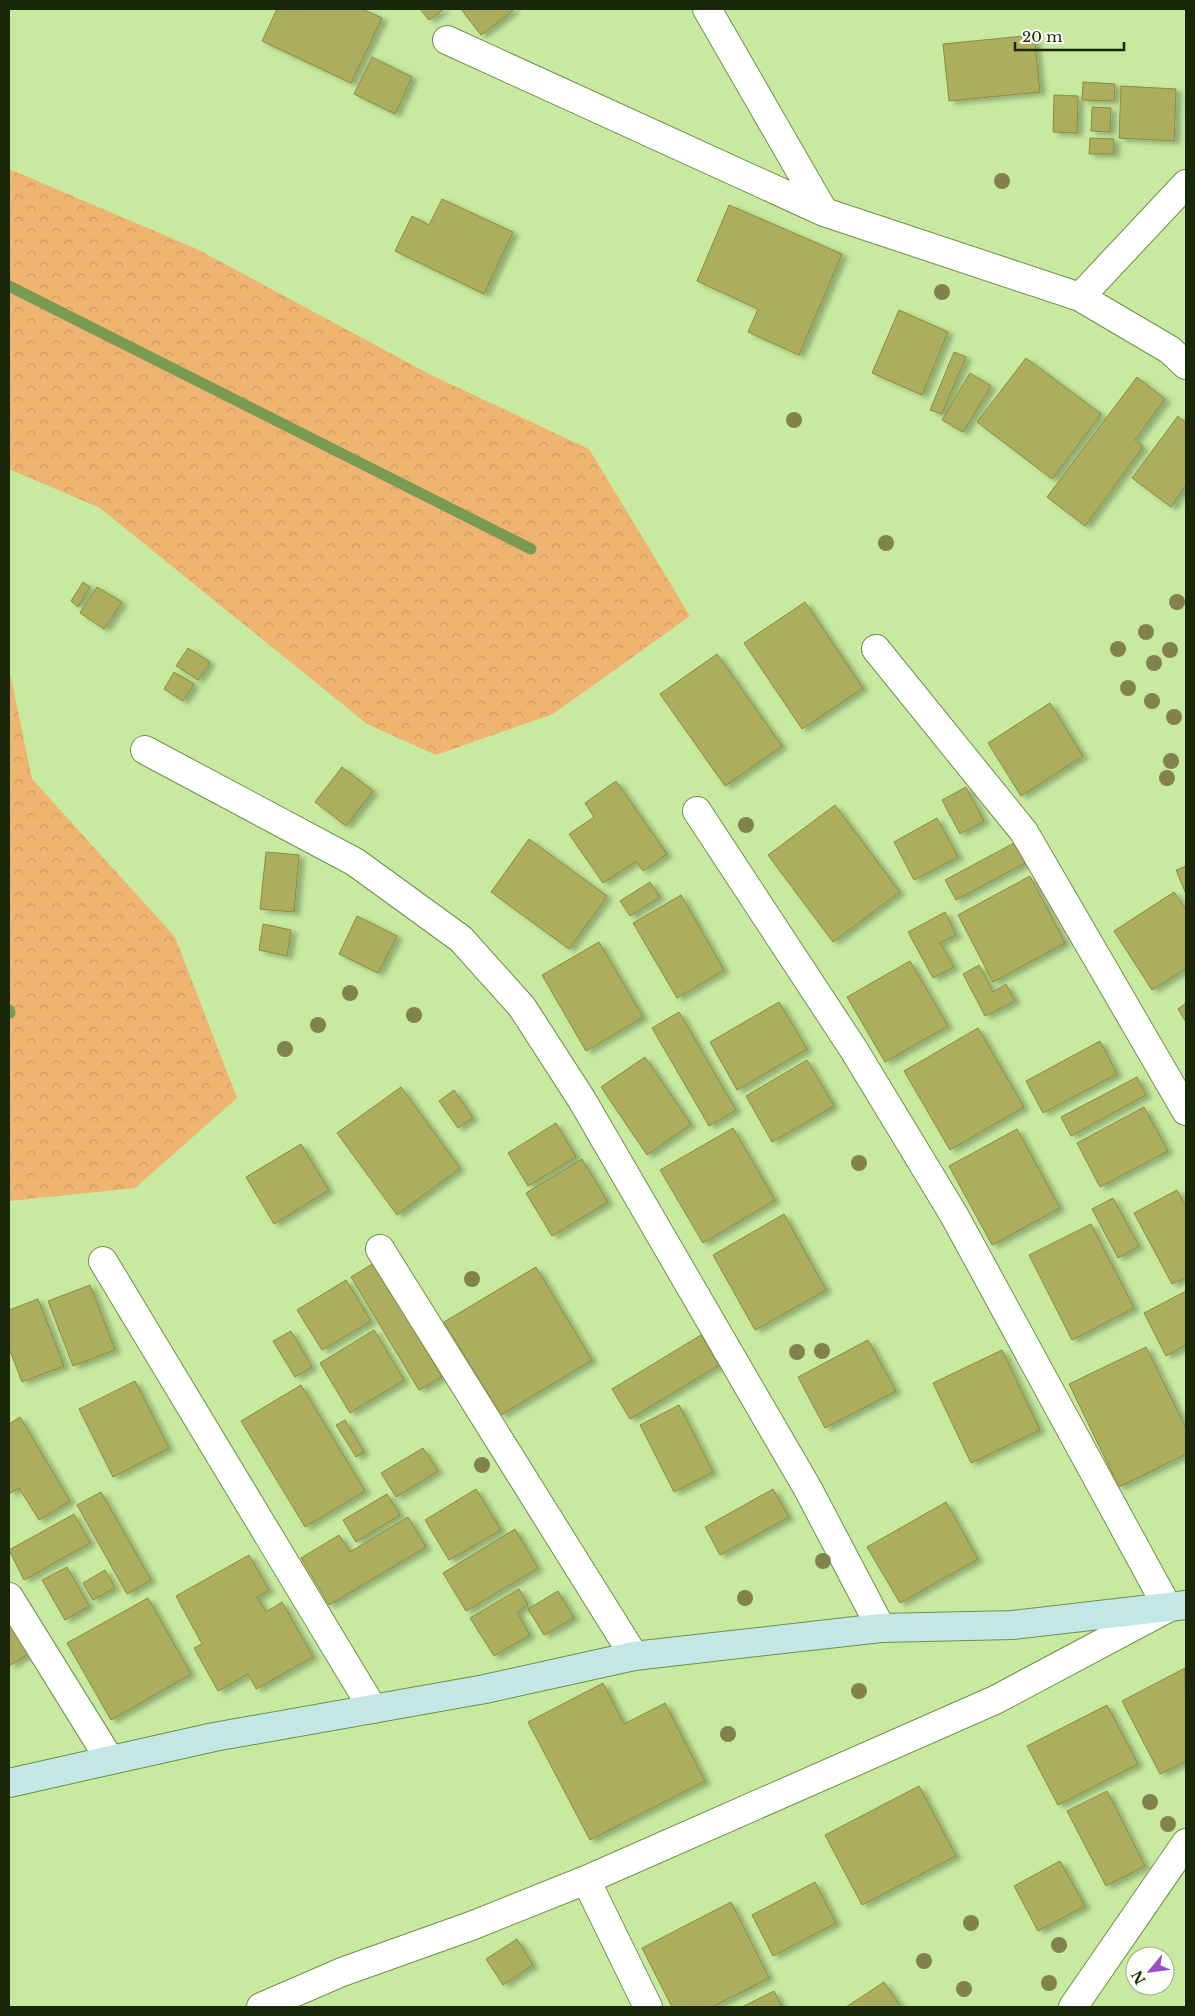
<svg xmlns="http://www.w3.org/2000/svg" width="1195" height="2016" viewBox="0 0 1195 2016" font-family="'Libre Baskerville',serif">
	<style>
		.forest { fill: url(#forest-crowns) }
		.lines { fill: none; stroke-linecap: round; stroke-linejoin: round }
		.stream { stroke: #799a51; stroke-width: 11 }
		.building { fill: #adae5d; stroke: #8b8c3a; filter: url(#shadow) }
		.street-casing { stroke: #70904a; stroke-width: 30 }
		.secondary-casing { stroke: #70904a; stroke-width: 30 }
		.street { stroke: #fff; stroke-width: 28 }
		.secondary { stroke: #c2e7e5; stroke-width: 28 }
		.tree { fill: #81824c }
	</style>
	<defs>
		<pattern id="forest-crowns" width="20" height="18" patternUnits="userSpaceOnUse" patternTransform="scale(1.25)"><rect width="20" height="18" fill="#efb470"/><path d="M2 6a3 3 0 1 1 6 0M12 15a3 3 0 1 1 6 0" fill="none" stroke="#cc9b60"/></pattern>
		<filter id="shadow"><feDropShadow dx="5.5" dy="3" stdDeviation="2.5" flood-color="#0004"/></filter>
	</defs>
	<rect width="100%" height="100%" fill="#c7eaa0"/>
	<path class="forest" d="M9,169L197,249L431,375L589,449L690,616L553,714L436,755L367,724L100,508L9,469Z
		M9,668L32,779L175,937L237,1098L135,1188L9,1201Z"/>
	<g class="lines">
		<path class="stream" d="M9,286L531,549
			M9,1010L10,1013"/>
	</g>
	<path class="building" d="M277,9H362L382,18L351,83L262,41Z
		M420,9H444L429,20Z
		M461,9H515L481,35Z
		M1034,35L1040,92L949,101L943,44Z
		M372,57L412,77L395,114L354,94Z
		M1083,82L1115,84L1114,101L1082,100Z
		M1121,86L1176,89L1174,141L1119,138Z
		M1054,95L1078,96L1077,133L1053,132Z
		M1092,107L1111,108L1110,132L1091,131Z
		M1090,138L1114,139V154H1089Z
		M442,199L513,232L484,294L395,251L412,216L429,225Z
		M729,205L842,254L799,355L748,332L758,309L697,281Z
		M899,310L948,332L922,395L872,373Z
		M954,352L966,357L942,414L930,410Z
		M1026,358L1101,414L1052,479L977,422Z
		M970,373L991,386L963,432L942,420Z
		M1137,377L1165,399L1135,440L1143,447L1085,526L1047,497Z
		M1178,416L1186,423V485L1171,507L1132,478Z
		M83,582L90,587L78,607L71,601Z
		M97,587L122,602L104,629L80,613Z
		M805,602L863,688L802,729L744,643Z
		M188,648L210,662L198,680L176,666Z
		M717,654L782,746L725,786L660,694Z
		M174,672L194,684L183,701L164,689Z
		M1050,703L1083,756L1021,796L988,743Z
		M342,767L373,791L346,826L315,802Z
		M616,781L667,854L643,871L636,861L603,883L569,834L594,817L585,803Z
		M966,787L984,821L960,834L942,800Z
		M835,805L900,892L833,942L768,855Z
		M937,818L958,857L914,880L894,842Z
		M529,839L607,896L569,949L491,892Z
		M1014,843L1025,863L956,900L945,880Z
		M266,852L299,855L294,912L260,909Z
		M1186,866V894L1176,870Z
		M1030,876L1065,943L993,982L958,915Z
		M650,882L660,897L630,916L620,901Z
		M1174,892L1186,910V968L1152,990L1114,931Z
		M681,895L724,970L677,998L633,923Z
		M945,912L956,935L940,943L954,967L933,978L908,932Z
		M357,916L397,936L378,973L339,954Z
		M263,924L291,930L287,956L259,950Z
		M599,942L643,1017L586,1051L542,975Z
		M910,961L948,1026L885,1062L847,997Z
		M979,965L993,992L1006,984L1015,1001L985,1016L963,974Z
		M779,1002L807,1049L737,1090L710,1042Z
		M1186,1003V1022L1178,1009Z
		M679,1012L736,1110L709,1126L652,1028Z
		M978,1028L1024,1107L950,1150L904,1071Z
		M1100,1041L1117,1074L1043,1113L1026,1081Z
		M645,1057L691,1124L647,1155L601,1087Z
		M807,1060L834,1106L772,1142L746,1096Z
		M1137,1077L1146,1095L1071,1136L1061,1117Z
		M401,1087L460,1168L397,1215L337,1133Z
		M454,1090L473,1118L458,1128L439,1101Z
		M1144,1107L1168,1151L1100,1187L1077,1143Z
		M556,1123L576,1157L528,1186L508,1153Z
		M733,1128L775,1200L703,1243L660,1170Z
		M1017,1129L1060,1208L992,1245L949,1166Z
		M301,1144L329,1190L274,1224L246,1177Z
		M582,1159L608,1202L552,1236L526,1193Z
		M1177,1190L1186,1208V1277L1172,1284L1134,1213Z
		M1113,1198L1139,1246L1118,1258L1092,1209Z
		M784,1214L826,1290L755,1330L713,1255Z
		M1091,1224L1134,1308L1072,1340L1029,1255Z
		M374,1263L442,1377L419,1390L351,1277Z
		M536,1267L592,1360L501,1415L444,1322Z
		M346,1280L371,1321L322,1350L297,1310Z
		M90,1285L115,1350L73,1366L48,1301Z
		M1186,1291V1345L1166,1356L1144,1313Z
		M38,1299L64,1366L22,1382L9,1348V1310Z
		M374,1330L404,1380L350,1413L320,1363Z
		M291,1331L312,1367L295,1377L273,1341Z
		M701,1335L719,1365L630,1419L612,1389Z
		M868,1340L896,1391L825,1428L798,1377Z
		M1146,1347L1186,1428V1454L1119,1487L1069,1384Z
		M1002,1350L1040,1430L971,1463L933,1383Z
		M135,1381L169,1448L113,1477L79,1409Z
		M301,1385L365,1491L305,1527L241,1421Z
		M679,1405L713,1472L674,1492L640,1425Z
		M20,1417L70,1501L39,1520L19,1488L9,1494V1424Z
		M345,1420L364,1452L356,1457L336,1425Z
		M423,1448L438,1471L396,1497L381,1473Z
		M476,1489L501,1530L449,1560L425,1520Z
		M773,1489L789,1517L720,1555L705,1527Z
		M101,1492L151,1580L127,1594L77,1505Z
		M387,1494L400,1515L356,1542L343,1520Z
		M946,1502L978,1559L900,1603L867,1547Z
		M74,1514L90,1543L24,1580L9,1550Z
		M408,1517L426,1547L329,1605L301,1558L339,1535L350,1552Z
		M515,1529L538,1568L466,1611L443,1573Z
		M249,1555L269,1590L257,1597L266,1612L282,1602L313,1657L256,1689L248,1674L218,1691L194,1648L202,1644L176,1596Z
		M67,1567L89,1606L65,1620L42,1580Z
		M105,1570L115,1588L93,1600L83,1583Z
		M519,1589L528,1605L517,1612L530,1635L494,1656L470,1618Z
		M558,1591L574,1618L544,1635L528,1609Z
		M148,1598L191,1674L111,1720L67,1643Z
		M9,1619L30,1653L9,1666Z
		M1185,1668L1186,1761L1160,1774L1122,1701Z
		M603,1683L624,1724L665,1703L705,1781L590,1840L528,1722Z
		M1107,1705L1138,1764L1058,1805L1027,1746Z
		M919,1786L956,1856L862,1905L825,1835Z
		M1107,1791L1145,1866L1106,1886L1067,1811Z
		M1060,1861L1085,1906L1038,1931L1014,1886Z
		M815,1882L836,1923L773,1956L752,1915Z
		M731,1902L769,1978L712,2007H672L642,1948Z
		M517,1939L533,1965L503,1985L486,1959Z
		M884,1982L901,2007H846Z
		M774,1991L782,2007H742Z"/>
	<g class="lines">
		<defs>
			<path id="street" d="M707,9L824,212
				M447,40L824,212L1080,297L1170,350L1186,365
				M1080,297L1186,184
				M876,649L1024,832L1186,1111
				M145,750L355,862L461,939L522,1007L582,1100L808,1489L881,1628
				M380,1249L634,1656
				M103,1261L373,1709
				M9,1597L110,1760
				M586,1880L648,2007
				M261,2007L342,1972L471,1926L586,1880L995,1700L1168,1608L954,1215L854,1050L697,811
				M1073,2007L1186,1843"/>
			<path id="secondary" d="M9,1783L214,1737L485,1689L634,1656L881,1628L1013,1625L1186,1605"/>
		</defs>
		<use href="#street" class="street-casing"/>
		<use href="#secondary" class="secondary-casing"/>
		<use href="#street" class="street"/>
		<use href="#secondary" class="secondary"/>
	</g>
	<g class="tree">
		<circle cx="1002" cy="181" r="8"/>
		<circle cx="942" cy="292" r="8"/>
		<circle cx="794" cy="420" r="8"/>
		<circle cx="886" cy="543" r="8"/>
		<circle cx="1177" cy="602" r="8"/>
		<circle cx="1146" cy="632" r="8"/>
		<circle cx="1118" cy="649" r="8"/>
		<circle cx="1170" cy="650" r="8"/>
		<circle cx="1154" cy="663" r="8"/>
		<circle cx="1128" cy="688" r="8"/>
		<circle cx="1152" cy="701" r="8"/>
		<circle cx="1174" cy="717" r="8"/>
		<circle cx="1171" cy="761" r="8"/>
		<circle cx="1167" cy="778" r="8"/>
		<circle cx="746" cy="825" r="8"/>
		<circle cx="350" cy="993" r="8"/>
		<circle cx="414" cy="1015" r="8"/>
		<circle cx="318" cy="1025" r="8"/>
		<circle cx="285" cy="1049" r="8"/>
		<circle cx="859" cy="1163" r="8"/>
		<circle cx="472" cy="1279" r="8"/>
		<circle cx="822" cy="1351" r="8"/>
		<circle cx="797" cy="1352" r="8"/>
		<circle cx="482" cy="1465" r="8"/>
		<circle cx="823" cy="1561" r="8"/>
		<circle cx="745" cy="1598" r="8"/>
		<circle cx="859" cy="1691" r="8"/>
		<circle cx="728" cy="1734" r="8"/>
		<circle cx="1150" cy="1802" r="8"/>
		<circle cx="1168" cy="1824" r="8"/>
		<circle cx="971" cy="1923" r="8"/>
		<circle cx="1059" cy="1945" r="8"/>
		<circle cx="924" cy="1961" r="8"/>
		<circle cx="1049" cy="1983" r="8"/>
		<circle cx="964" cy="1989" r="8"/>
	</g>
	<rect width="1195" height="2016" fill="none" stroke="#192609" stroke-width="20"/>
	<g transform="translate(1150 1971) rotate(241)"><circle r="24" fill="#fbfff7" stroke="#a1a898"/>
	<path d="M0-4L9 19L0 12L-9 19Z" fill="#9651c5"/>
	<text y="-8" font-size="14" font-weight="bold" text-anchor="middle" fill="#192609">N</text>
	</g>
	<path d="M1015 42v8h109v-8" fill="none" stroke="#192609" stroke-width="2.5"/>
	<text x="1022" y="42" font-size="15" fill="#192609" stroke="#fbfff7" stroke-width="4" paint-order="stroke">20 m</text>
</svg>
